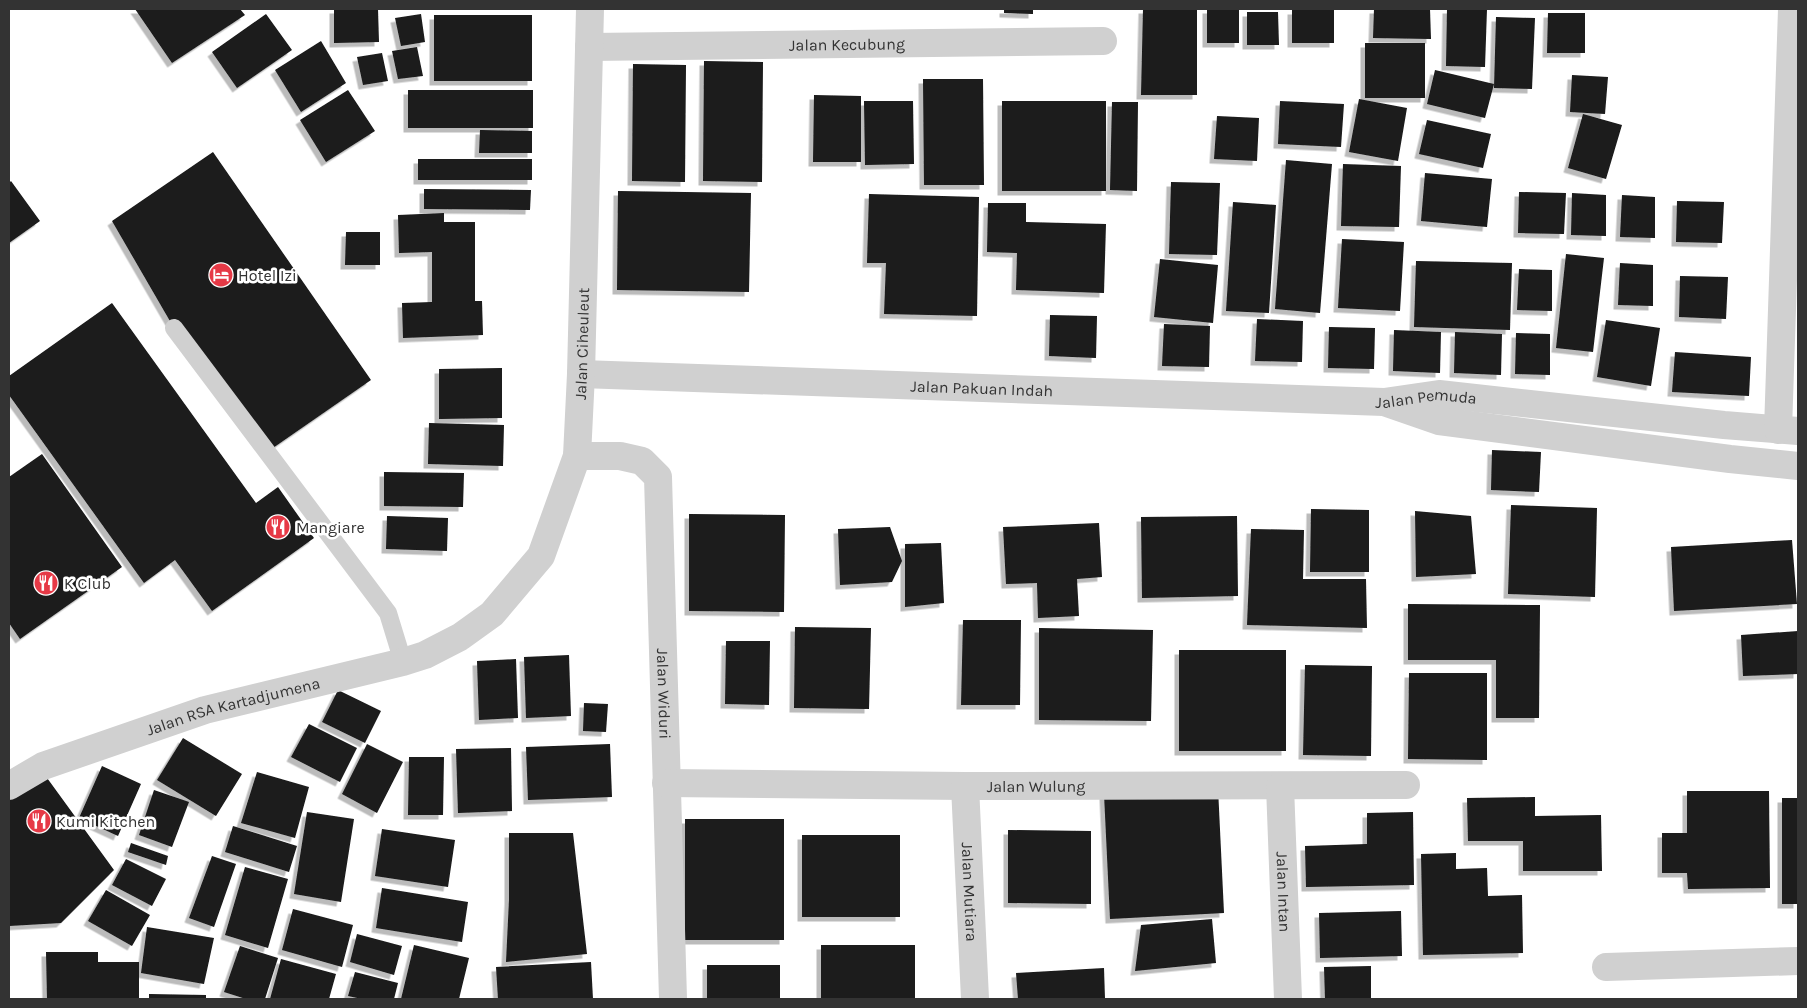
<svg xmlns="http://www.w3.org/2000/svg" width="1807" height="1008" viewBox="0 0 1807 1008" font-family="Karla,sans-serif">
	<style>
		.building { fill: #1a1a1a; filter: url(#shadow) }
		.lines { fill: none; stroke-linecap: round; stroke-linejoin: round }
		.service { stroke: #d0d0d0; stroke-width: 18 }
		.minor { stroke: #d0d0d0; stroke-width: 28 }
		.tertiary { stroke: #d0d0d0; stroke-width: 28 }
		.labels { text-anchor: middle; stroke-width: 5; stroke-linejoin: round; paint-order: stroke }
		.street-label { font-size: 16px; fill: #333; stroke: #fff }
		.poi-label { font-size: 16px; fill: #333; stroke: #fff; text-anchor: start }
	</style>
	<defs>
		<filter id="shadow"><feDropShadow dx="-4.5" dy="4.5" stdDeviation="0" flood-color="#0004"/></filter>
	</defs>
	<rect width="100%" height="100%" fill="#fff"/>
	<path class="building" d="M135,9H240L245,15L172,63Z
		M334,9H378L379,42L334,43Z
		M1004,9H1033V14L1004,13Z
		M1143,9L1197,10V95H1141Z
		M1207,9H1239V43H1207Z
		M1374,9H1430L1431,39L1373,38Z
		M1447,9H1487L1485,67L1446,66Z
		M1292,10H1334V43H1292Z
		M1247,12H1278L1279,45H1247Z
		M1548,13H1585V53H1547Z
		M266,14L292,50L237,88L212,52Z
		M421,14L425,42L401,46L395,18Z
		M434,15H532V81H434Z
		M1496,17L1535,18L1532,89L1494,88Z
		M321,41L346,83L301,112L275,70Z
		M1365,43H1425V98H1365Z
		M417,47L423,76L398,79L392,51Z
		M382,53L388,81L363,85L357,57Z
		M704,61L763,62L762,182L703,181Z
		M633,64L686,65L685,182L632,181Z
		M1435,70L1494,84L1485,118L1427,104Z
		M1572,75L1608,77L1605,114L1570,112Z
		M923,79H983L984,185H924Z
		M348,90L375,131L326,162L300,120Z
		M408,90H533V128H408Z
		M814,95L861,96V162H813Z
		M1359,99L1407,108L1398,161L1349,152Z
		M864,101H913L914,164L865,165Z
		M1002,101H1106V191H1002Z
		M1280,101L1344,104L1341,147L1278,144Z
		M1112,102H1138L1137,191L1110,190Z
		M1583,114L1622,125L1606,179L1568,168Z
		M1217,116L1259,118L1257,161L1214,159Z
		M1427,120L1491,134L1483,168L1419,154Z
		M480,130L532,131V153H479Z
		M213,152L371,380L270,450L174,328L112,221Z
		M418,159H532V180H418Z
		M1286,160L1332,164L1320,313L1275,309Z
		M1343,164L1401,166L1399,227L1341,226Z
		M1425,173L1492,179L1487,227L1421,221Z
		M11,181L40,221L9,243V183Z
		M1171,182L1220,183L1217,255L1169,254Z
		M424,189L531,190L530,210L424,209Z
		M618,191L751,193L749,292L617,290Z
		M1519,192L1566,193L1564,234L1518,233Z
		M1572,193L1606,195V236L1571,235Z
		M869,194L979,197L977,316L884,314L886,263H867Z
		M1622,195L1655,197V238L1620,237Z
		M1677,201L1724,202L1722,243L1676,242Z
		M1233,202L1276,205L1269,313L1226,311Z
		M988,203H1026V222L1106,224L1104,293L1016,290L1017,253L987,252Z
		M444,213V222H475V301H482L483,335L403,338L402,303L432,302V252L399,253L398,215Z
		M346,232H380V265H345Z
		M1342,239L1404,242L1400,311L1338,308Z
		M1566,254L1604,258L1593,352L1556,348Z
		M1160,259L1218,265L1213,323L1154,317Z
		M1416,261L1512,263L1510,330L1414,327Z
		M1620,263L1653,265V306L1618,305Z
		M1519,269L1552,270V311L1517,310Z
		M1680,276L1728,277L1726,319L1679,317Z
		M112,303L256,503L278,487L314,538L212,611L175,560L144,583L9,395V376Z
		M1050,315L1097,316L1096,358L1049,356Z
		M1257,319L1303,321L1302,362L1255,361Z
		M1606,320L1660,328L1651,386L1597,377Z
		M1164,324L1210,326L1209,367L1162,366Z
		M1329,327L1375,328L1374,369L1328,368Z
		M1394,330L1441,332L1440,373L1393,371Z
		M1455,332L1502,334L1501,375L1454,373Z
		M1516,333L1550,334V375L1515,374Z
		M1675,352L1751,357L1749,396L1672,392Z
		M502,368V418L439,419V369Z
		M429,423L504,425L503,466L428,464Z
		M1492,450L1541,452L1539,492L1491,490Z
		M42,454L122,567L20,639L9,623V477Z
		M384,472L464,473L463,507L384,506Z
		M1511,505L1597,508L1595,597L1508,594Z
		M1311,509L1369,510V572H1310Z
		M1415,511L1471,516L1476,574L1416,577Z
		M689,514L785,515L784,612L689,611Z
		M387,516L448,518L447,551L386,549Z
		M1237,516L1238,596L1142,598L1141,517Z
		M1099,523L1102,577L1077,579L1079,616L1038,618L1037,583L1006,584L1003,527Z
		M890,527L902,561L892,582L840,585L838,529Z
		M1251,529L1304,530L1303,579H1366L1367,628L1247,625Z
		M1792,540L1797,604L1674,611L1671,547Z
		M941,543L944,603L905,607V544Z
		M1408,604L1540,605L1539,718H1496V660H1408Z
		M963,620H1021L1020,705H961Z
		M795,627L871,628L869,709L794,708Z
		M1039,628L1153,630L1151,721L1039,720Z
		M1798,631V674L1743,676L1741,635Z
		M726,641H770L769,705L725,704Z
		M1179,650H1286V751H1179Z
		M569,655L571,716L526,718L524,657Z
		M516,659L518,718L479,720L477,661Z
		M1305,665L1372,666L1371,756L1303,755Z
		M1409,673H1487V760L1408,759Z
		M338,690L381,711L365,743L322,722Z
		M584,703L608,704L606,732L583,731Z
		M309,724L357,748L340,782L291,757Z
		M183,738L242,774L216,816L157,780Z
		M367,744L403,762L377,813L342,794Z
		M610,744L612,797L528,800L526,747Z
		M511,748L512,811L458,813L456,749Z
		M409,757H444L443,815H408Z
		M102,766L141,784L118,836L79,818Z
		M42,771L114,870L61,923L9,926V792Z
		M257,772L309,787L295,838L241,823Z
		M1218,788L1224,913L1110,919L1104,794Z
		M154,790L189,802L172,847L139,835Z
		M1687,791H1769L1770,888L1688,889L1687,873H1662V833H1687Z
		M1535,797V816L1601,815L1602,871H1523V841H1468L1467,798Z
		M1782,798H1798V904H1782Z
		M307,812L354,819L341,902L294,894Z
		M1413,812L1414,885L1306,887L1305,846L1367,844V813Z
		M685,819H784V940H685Z
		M233,826L297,846L289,872L225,852Z
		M382,829L455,840L448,887L375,876Z
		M1008,830L1091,831V904L1008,903Z
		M509,833H573L587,954L506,962L509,900Z
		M802,835H900V917H802Z
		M131,843L168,856L166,865L128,852Z
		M1456,853V869L1487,868L1488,896L1522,895L1523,953L1423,955L1421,854Z
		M212,856L236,864L214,927L189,918Z
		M126,859L166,879L152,906L112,885Z
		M245,867L288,879L268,948L225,935Z
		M382,888L468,902L462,942L376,928Z
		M106,890L150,915L132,946L88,921Z
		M293,909L353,925L342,967L282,950Z
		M1401,911L1402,956L1320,958L1319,913Z
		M1212,919L1216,963L1135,971L1141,925Z
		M147,927L214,938L204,984L141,973Z
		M357,934L402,946L394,975L350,962Z
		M414,945L469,958L459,999H401Z
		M821,945H915V999H821Z
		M240,946L278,958L265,999H246L224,992Z
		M46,952H98V962H139V999H47Z
		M281,959L336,974L329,999H270Z
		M591,962L593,999H498L496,967Z
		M707,965H780V999H707Z
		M1371,966V999H1325L1324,967Z
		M1104,968L1105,999H1018L1016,973Z
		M355,972L398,983L394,999H362L348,996Z
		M149,994L206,995V999H149Z"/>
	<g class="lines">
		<path class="service" d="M174,328L388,613L403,662"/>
		<g class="minor">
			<path id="s1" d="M589,47L1103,41"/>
			<path id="s2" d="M581,374L1384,402L1439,394L1724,425L1798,431"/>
			<path d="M1387,403L1439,421L1730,459L1798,466"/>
			<path d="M1778,430L1792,9"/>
			<path id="s3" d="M577,456H620L642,461L658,477L673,999"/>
			<path id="s4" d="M666,783L965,786L1406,785"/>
			<path id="s5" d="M965,786L975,999"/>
			<path id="s6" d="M1280,786L1288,999"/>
			<path d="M1606,967L1798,961"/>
		</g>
		<path class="tertiary" id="s7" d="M9,786L43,766L205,710L403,662L425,655L460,637L492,614L541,556L577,456L581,374L590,9"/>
	</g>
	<defs>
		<symbol id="hotel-disc" viewBox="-11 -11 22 22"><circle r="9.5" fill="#e63946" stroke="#fff"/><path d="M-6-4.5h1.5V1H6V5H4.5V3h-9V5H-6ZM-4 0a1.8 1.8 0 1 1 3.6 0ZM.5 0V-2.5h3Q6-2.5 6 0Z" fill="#fff"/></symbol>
		<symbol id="restaurant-disc" viewBox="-11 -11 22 22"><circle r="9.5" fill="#e63946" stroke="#fff"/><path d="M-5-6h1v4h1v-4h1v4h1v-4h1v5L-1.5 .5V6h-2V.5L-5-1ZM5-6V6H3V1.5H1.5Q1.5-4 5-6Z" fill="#fff"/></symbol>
	</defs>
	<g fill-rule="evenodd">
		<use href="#hotel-disc" x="207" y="261" width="28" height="28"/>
		<use href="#restaurant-disc" x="264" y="513" width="28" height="28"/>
		<use href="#restaurant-disc" x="32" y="569" width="28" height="28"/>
		<use href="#restaurant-disc" x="25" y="807" width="28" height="28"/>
	</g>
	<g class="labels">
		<g class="street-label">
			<text dy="6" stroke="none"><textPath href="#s1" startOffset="258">Jalan Kecubung</textPath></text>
			<text dy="6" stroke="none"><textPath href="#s7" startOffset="811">Jalan Ciheuleut</textPath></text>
			<text dy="6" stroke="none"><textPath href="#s2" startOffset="401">Jalan Pakuan Indah</textPath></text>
			<text dy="6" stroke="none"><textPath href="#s2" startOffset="846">Jalan Pemuda</textPath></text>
			<text dy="6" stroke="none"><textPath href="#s3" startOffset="305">Jalan Widuri</textPath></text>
			<text dy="6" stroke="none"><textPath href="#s7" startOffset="239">Jalan RSA Kartadjumena</textPath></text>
			<text dy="6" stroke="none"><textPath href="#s4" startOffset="370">Jalan Wulung</textPath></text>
			<text dy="6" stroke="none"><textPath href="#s5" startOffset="106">Jalan Mutiara</textPath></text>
			<text dy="6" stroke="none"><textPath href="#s6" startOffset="106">Jalan Intan</textPath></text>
		</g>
		<g class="poi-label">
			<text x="238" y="281">Hotel Izi</text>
			<text x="296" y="533">Mangiare</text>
			<text x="64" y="589">K Club</text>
			<text x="56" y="827">Kumi Kitchen</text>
		</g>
	</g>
	<rect width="1807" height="1008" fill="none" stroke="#333333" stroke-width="20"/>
</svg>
